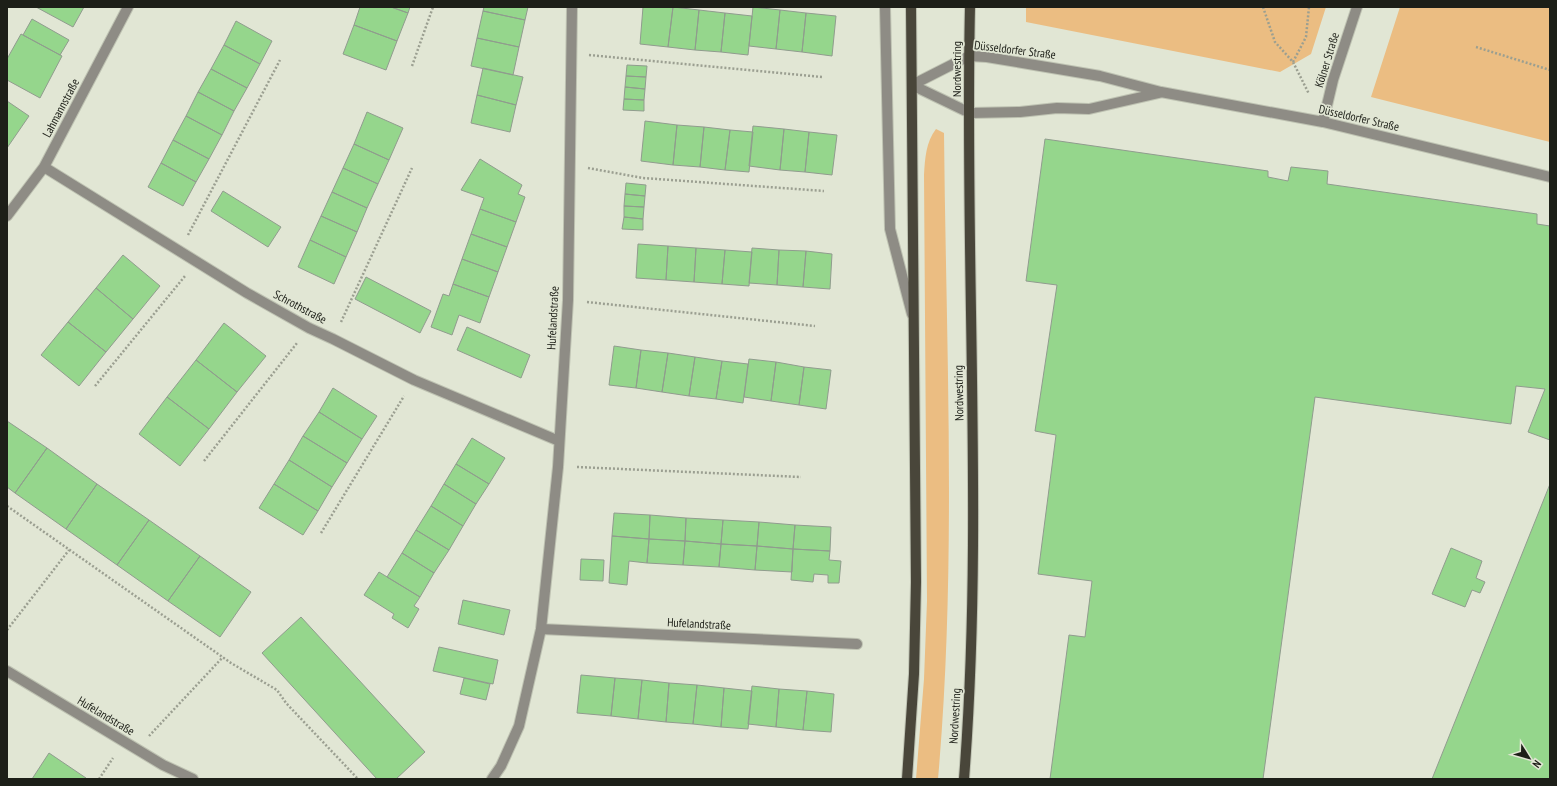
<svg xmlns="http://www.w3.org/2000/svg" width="1557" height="786" viewBox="0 0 1557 786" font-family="'PT Sans Narrow',sans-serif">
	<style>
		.green { fill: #ebbd82 }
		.building { fill: #95d68c; stroke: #909c8e }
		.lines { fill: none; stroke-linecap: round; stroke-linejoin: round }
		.minor-casing { stroke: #bec2b2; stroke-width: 12 }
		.major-casing { stroke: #bec2b2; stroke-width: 12 }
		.path { stroke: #9b9f91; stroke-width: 2.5; stroke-dasharray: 2 2; stroke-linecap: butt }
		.minor { stroke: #8e8c85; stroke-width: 10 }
		.major { stroke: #49463a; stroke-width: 10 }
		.labels { text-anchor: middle; stroke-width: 3.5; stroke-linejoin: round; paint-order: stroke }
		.street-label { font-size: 12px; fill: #1d1f18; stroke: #e1e6d4 }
	</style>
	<rect width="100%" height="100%" fill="#e1e6d4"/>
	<path class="green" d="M1026,7H1326L1311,54L1280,72L1026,22Z
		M1400,7H1550V142L1371,97Z
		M936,129L944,133C946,348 957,564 938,779H916L924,679L927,601L924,175C925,158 926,142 936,129Z"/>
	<path class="building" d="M36,7H84L73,27Z
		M360,7H391L408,13L397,41L354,25Z
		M391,7H410L408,13Z
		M484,7H528L525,20L483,11Z
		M643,7H673L668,47L640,44Z
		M673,7L699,10L695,50L668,47Z
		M753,7L780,10L776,49L749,46Z
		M699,10L725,13L721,52L695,50Z
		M780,10L806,13L802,52L776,49Z
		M483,11L525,20L519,47L477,38Z
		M725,13L752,16L748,55L721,52Z
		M806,13L836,16L832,56L802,52Z
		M32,19L69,40L60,55L23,35Z
		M236,21L272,41L260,64L224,45Z
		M354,25L397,41L386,70L343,54Z
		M21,34L62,56L40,98L7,80V59Z
		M477,38L519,47L513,75L471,66Z
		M224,45L260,64L247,88L211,69Z
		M627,65L647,66L646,77L626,76Z
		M483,68L523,77L516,105L477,95Z
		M211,69L247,88L234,111L198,92Z
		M626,76L646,77L645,89L625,87Z
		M625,87L645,89L644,100L624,99Z
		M198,92L234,111L222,135L186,116Z
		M477,95L516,105L510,132L471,123Z
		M624,99L644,100V111L623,110Z
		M7,101L29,116L7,148Z
		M367,112L403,128L389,160L354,144Z
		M186,116L222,135L209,159L173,140Z
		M645,121L677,125L673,165L641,161Z
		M677,125L704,127L700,167L673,165Z
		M753,126L784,129L780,170L749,166Z
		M704,127L730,130L725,170L700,167Z
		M784,129L809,132L805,172L780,170Z
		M730,130L753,132L749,172L725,170Z
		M809,132L837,135L832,175L805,172Z
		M1045,139L1268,171V177L1288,181L1291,167L1328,171L1327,184L1537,214V224L1550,226V440L1528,432L1545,389L1516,386L1511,424L1315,397L1263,779H1050L1069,635L1085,637L1092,581L1038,574L1056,435L1035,431L1057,285L1026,281Z
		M173,140L209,159L196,182L161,163Z
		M354,144L389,160L378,184L343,168Z
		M480,159L522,185L518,194L525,197L516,222L480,209L484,198L461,190Z
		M161,163L196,182L183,206L148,187Z
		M343,168L378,184L367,208L332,192Z
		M626,183L646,185L645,196L625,194Z
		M223,191L281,227L268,247L211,211Z
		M332,192L367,208L357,232L321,216Z
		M625,194L645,196L644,207L624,206Z
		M624,206L644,207L643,219L624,217Z
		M480,209L516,222L507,247L471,234Z
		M321,216L357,232L346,257L310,240Z
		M624,217L643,219V230L622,229Z
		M471,234L507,247L498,272L462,259Z
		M310,240L346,257L334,284L298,267Z
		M638,244L668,246L666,280L636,278Z
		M668,246L696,248L694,282L666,280Z
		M696,248L725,250L722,284L694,282Z
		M752,248L779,250L777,285L749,283Z
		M725,250L752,252L749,286L722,284Z
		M779,250L806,251L803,287L777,285Z
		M806,251L832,254L830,289L803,287Z
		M123,255L160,286L133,319L96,288Z
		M462,259L498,272L489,297L453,284Z
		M366,277L431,311L420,333L355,299Z
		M453,284L489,297L480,323L459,315L452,335L431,327L443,294L449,296Z
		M96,288L133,319L106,352L68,322Z
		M68,322L106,352L79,386L41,355Z
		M224,323L266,356L237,392L196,360Z
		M467,327L530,355L521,378L457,350Z
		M614,346L641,350L636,388L609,385Z
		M641,350L668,353L662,392L636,388Z
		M668,353L695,357L689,396L662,392Z
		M695,357L722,361L716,399L689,396Z
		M749,359L776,362L771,401L744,397Z
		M196,360L237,392L209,429L167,397Z
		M722,361L748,364L743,403L716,399Z
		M776,362L804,367L799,405L771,401Z
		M804,367L831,370L826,409L799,405Z
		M333,388L377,416L362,439L319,412Z
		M167,397L209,429L180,466L139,434Z
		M319,412L362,439L347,463L303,436Z
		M7,421L47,448L15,493L7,487Z
		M303,436L347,463L332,487L289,460Z
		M472,438L505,458L489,484L456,464Z
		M47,448L97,484L66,529L15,493Z
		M289,460L332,487L318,511L274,484Z
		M456,464L489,484L476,504L444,484Z
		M97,484L149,520L117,565L66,529Z
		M274,484L318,511L303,535L259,508Z
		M444,484L476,504L463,526L431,506Z
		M1550,484V779H1432Z
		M431,506L463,526L449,550L416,530Z
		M614,513L650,515L649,539L612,536Z
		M650,515L686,518L685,541L649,539Z
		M686,518L723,520L721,544L685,541Z
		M149,520L200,556L168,601L117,565Z
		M723,520L759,522L757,546L721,544Z
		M759,522L795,525L793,549L757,546Z
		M795,525L831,527L830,551L793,549Z
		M416,530L449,550L434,573L402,553Z
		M612,536L649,539L647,563L629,561L627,585L609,583Z
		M649,539L685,541L683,565L647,563Z
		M685,541L721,544L719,567L683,565Z
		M721,544L757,546L755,570L719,567Z
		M757,546L793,549L792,572L755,570Z
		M1451,548L1482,561L1476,578L1485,582L1480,593L1472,590L1465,607L1432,594Z
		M793,549L830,551L829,560L841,561L839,583H828V575L814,574L813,582L791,580Z
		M402,553L434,573L420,597L387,577Z
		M200,556L251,592L220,637L168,601Z
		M581,559L604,560L603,581L580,580Z
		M379,572L420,597L414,606L419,609L408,628L392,618L394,614L364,595Z
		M463,600L510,610L504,635L458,624Z
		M301,617L425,752L396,779H377L262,653Z
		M439,647L498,660L493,684L433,671Z
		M581,675L615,678L611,716L577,713Z
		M464,678L490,684L486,700L460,694Z
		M615,678L642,680L638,719L611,716Z
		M642,680L669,683L666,722L638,719Z
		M669,683L697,685L693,724L666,722Z
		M697,685L724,688L721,727L693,724Z
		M752,686L779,689L776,727L748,724Z
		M724,688L752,691L748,729L721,727Z
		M779,689L807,691L803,730L776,727Z
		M807,691L834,694L831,732L803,730Z
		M49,753L86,778L85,779H32Z"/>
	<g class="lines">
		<defs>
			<path id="minor" d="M885,7L890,229L912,314
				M912,85L969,56L987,57L1100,76L1161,92L1323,122L1550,177
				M912,85L970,113L1020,112L1057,108L1089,109L1159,93
				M1323,122L1333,80L1357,7
				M44,167L247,293L309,328L333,339L414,380L559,441
				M7,216L44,167L128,7
				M541,629L857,644
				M7,671L163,765L193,779
				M492,779L501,766L519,726L541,629L558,467L568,300L572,7"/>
			<path id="major" d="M907,779L914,674L916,582L911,7
				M964,779C984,522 964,264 970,7"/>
		</defs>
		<use href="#minor" class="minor-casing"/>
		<use href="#major" class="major-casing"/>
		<path class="path" d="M1263,7L1275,42L1293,62L1309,94
			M1476,47L1550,70
			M589,55L822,77
			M1293,62L1306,37L1309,7
			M412,66L433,7
			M588,168L643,178L824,191
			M188,235L280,60
			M587,302L815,326
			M341,322L412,168
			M95,386L185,276
			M204,461L297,343
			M577,467L801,477
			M7,506L231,663L277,690L286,703L358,779
			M321,533L404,396
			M7,630L69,550
			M149,736L223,657
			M99,779L113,758"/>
		<use href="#minor" class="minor"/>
		<use href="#major" class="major"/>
	</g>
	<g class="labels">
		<g class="street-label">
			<text transform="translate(1015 50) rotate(7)" y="4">Düsseldorfer Straße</text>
			<text transform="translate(1327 60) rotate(-73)" y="4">Kölner Straße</text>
			<text transform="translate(957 69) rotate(-90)" y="4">Nordwestring</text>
			<text transform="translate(61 108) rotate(-62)" y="4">Lahmannstraße</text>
			<text transform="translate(1359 118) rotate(13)" y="4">Düsseldorfer Straße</text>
			<text transform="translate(300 307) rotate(28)" y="4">Schrothstraße</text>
			<text transform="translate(553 318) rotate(-87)" y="4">Hufelandstraße</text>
			<text transform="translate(959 393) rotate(-91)" y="4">Nordwestring</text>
			<text transform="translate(699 624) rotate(3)" y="4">Hufelandstraße</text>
			<text transform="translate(106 716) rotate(31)" y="4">Hufelandstraße</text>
			<text transform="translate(955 716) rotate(-87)" y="4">Nordwestring</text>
		</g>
	</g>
	<rect width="1557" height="786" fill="none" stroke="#1d1f18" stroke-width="16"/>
	<g transform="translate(1529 758) rotate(127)" stroke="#e1e6d4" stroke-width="3" paint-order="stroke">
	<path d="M0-3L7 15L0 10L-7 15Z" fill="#1d1f18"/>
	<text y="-6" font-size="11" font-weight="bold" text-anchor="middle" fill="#1d1f18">N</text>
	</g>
</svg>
